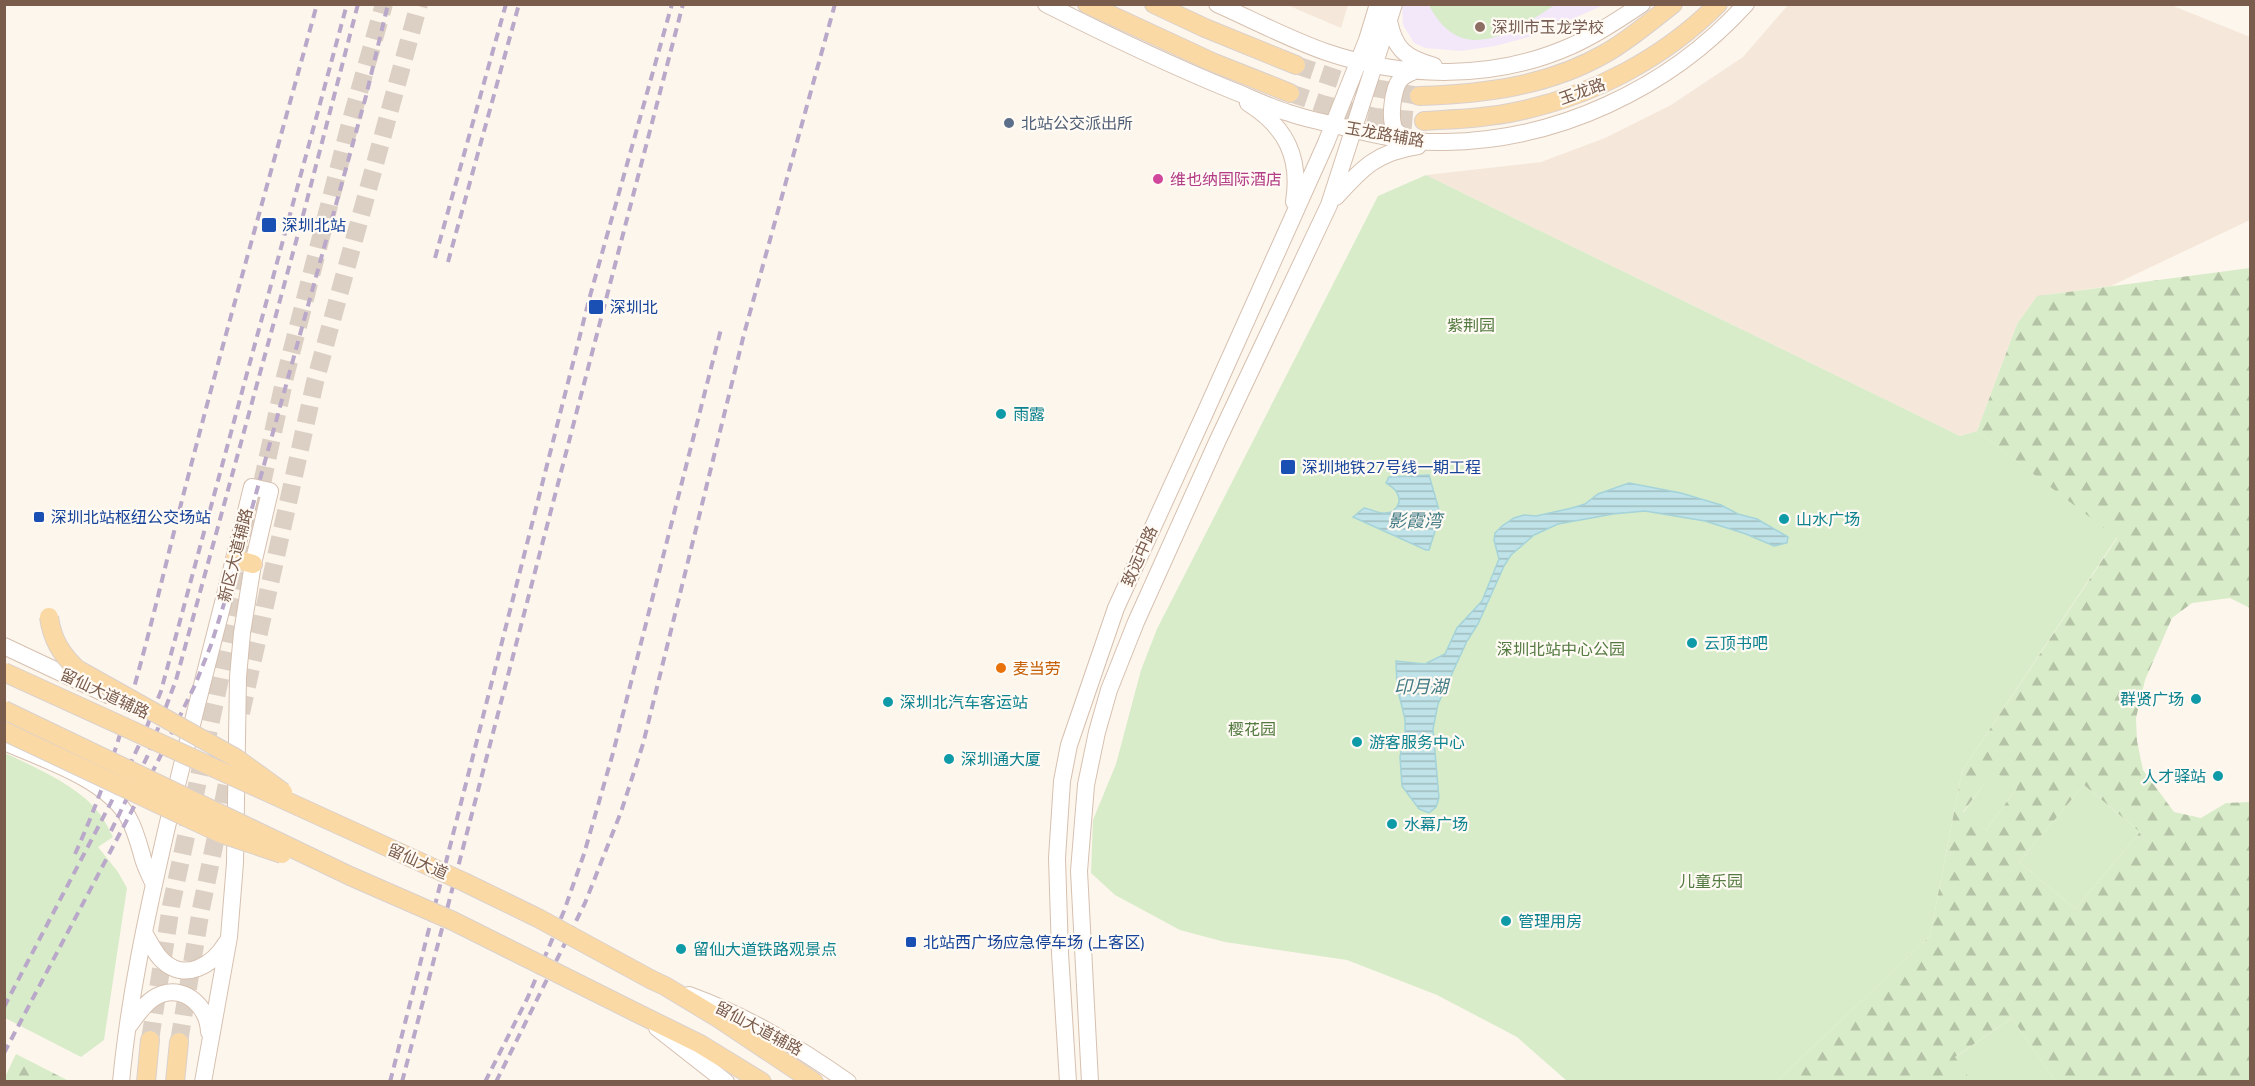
<svg xmlns="http://www.w3.org/2000/svg" width="2255" height="1086" viewBox="0 0 2255 1086" font-family="Mulish,'Noto Sans SC',sans-serif">
	<style>
		.residential { fill: #f5e8da }
		.education { fill: #f3e8fa }
		.green { fill: #d8ecc9 }
		.forest { fill: url(#forest-firs); fill-rule: evenodd }
		.water { fill: url(#water-rules); stroke: #a5d3da; stroke-width: 1.5 }
		.lines { fill: none; stroke-linecap: round; stroke-linejoin: round }
		.primary-tunnel { stroke: #dcd0c4; stroke-width: 18; stroke-dasharray: 18 9; stroke-linecap: butt }
		.secondary-casing { stroke: #d6c0b0; stroke-width: 18 }
		.primary-casing { stroke: #dad1cd; stroke-width: 20 }
		.secondary { stroke: #fff; stroke-width: 16 }
		.primary { stroke: #fbd9a5; stroke-width: 18 }
		.rail { stroke: #b9a8c9; stroke-width: 4; stroke-dasharray: 9 6; stroke-linecap: butt }
		.primary-bridge-casing { stroke: #dad1cd; stroke-width: 20; stroke-linecap: butt }
		.primary-bridge { stroke: #fbd9a5; stroke-width: 18 }
		.education-dot { fill: #8d6e63; stroke: #fffaf3; stroke-width: 2 }
		.service-dot { fill: #5c6f8a; stroke: #fffaf3; stroke-width: 2 }
		.hotel-dot { fill: #d1479c; stroke: #fffaf3; stroke-width: 2 }
		.transit-dot { fill: #1a4fb4; stroke: #fffaf3; stroke-width: 2 }
		.culture-dot { fill: #0f9aa8; stroke: #fffaf3; stroke-width: 2 }
		.food-dot { fill: #e8710a; stroke: #fffaf3; stroke-width: 2 }
		.labels { text-anchor: middle; stroke-width: 4.5; stroke-linejoin: round; paint-order: stroke }
		.education-label { font-size: 16px; fill: #785e54; stroke: #fffaf3; text-anchor: start }
		.street-label { font-size: 16px; fill: #7a5c4d; stroke: #fffaf3 }
		.service-label { font-size: 16px; fill: #4e5e75; stroke: #fffaf3; text-anchor: start }
		.hotel-label { font-size: 16px; fill: #b23c85; stroke: #fffaf3; text-anchor: start }
		.transit-label { font-size: 16px; fill: #164399; stroke: #fffaf3; text-anchor: start }
		.park-label { font-size: 16px; fill: #537a41; stroke: #fffaf3 }
		.culture-label { font-size: 16px; fill: #0d838f; stroke: #fffaf3; text-anchor: start }
		.food-label { font-size: 16px; fill: #c56008; stroke: #fffaf3; text-anchor: start }
		.water-label { font-size: 18px; font-style: italic; fill: #437c86; stroke: #fffaf3 }
	</style>
	<defs>
		<pattern id="forest-firs" width="22" height="20" patternUnits="userSpaceOnUse" patternTransform="scale(1.5)"><rect width="22" height="20" fill="#d8ecc9"/><path d="M5 1l3.5 6h-7zM16 11l3.5 6h-7z" fill="#b4c2a5"/></pattern>
		<pattern id="water-rules" width="6" height="5" patternUnits="userSpaceOnUse" patternTransform="scale(1.5)"><rect width="6" height="5" fill="#bfe3e8"/><path d="M0 2.5h6" fill="none" stroke="#a0bbbe"/></pattern>
	</defs>
	<rect width="100%" height="100%" fill="#fdf6ec"/>
	<path class="residential" d="M1287,5H1348L1341,28Z
		M1788,5H2171L2250,37V220L2111,286L2037,296L2017,324L1977,431L1960,436L1426,175L1541,162L1605,138L1671,105L1743,57Z"/>
	<path class="education" d="M1402,4L1604,5L1533,36L1495,46L1461,51L1425,48L1414,43L1403,25Z"/>
	<path class="green" d="M1429,5V4L1555,5C1513,32 1461,68 1429,5Z
		M1426,175L1960,436L1977,431L2117,537L1962,771L1930,936L1777,1081H1567L1517,1037L1437,995L1347,960L1225,942L1180,930L1115,895L1091,873L1093,820L1116,764L1141,670L1157,629L1378,196Z
		M5,753C34,767 79,786 99,813C105,820 109,830 113,837L98,847L118,872L127,888L104,1040L81,1057L5,1018Z
		M1994,770L2017,788L1986,830L1963,813Z
		M2084,785L2140,832L2075,909L2019,862Z
		M2012,1018L2053,1078L2048,1082L1971,1081L1954,1058Z"/>
	<path class="forest" d="M2250,268V608L2230,598L2192,603L2172,618L2145,680L2136,718L2137,741L2143,770L2174,812L2201,818L2226,803L2250,802V1081H2048L2053,1078L2012,1018L1955,1057L1971,1081H1777L1930,936L1962,771L2117,538L1977,431L2017,324L2037,296ZM1994,771L2017,788L1986,830L1963,812ZM2084,785L2140,832L2075,909L2019,862Z
		M16,1054L63,1078L69,1081H5V1077Z"/>
	<path class="water" d="M1429,475L1439,510L1437,525L1429,550H1426L1353,517L1364,508C1371,509 1377,513 1383,513C1395,514 1403,503 1397,493C1395,488 1390,486 1386,483L1389,477Z
		M1629,483L1681,493L1721,505L1738,514L1757,519L1788,537L1787,543L1774,546L1746,534L1705,521L1645,511L1613,514L1558,524L1534,535L1511,555L1504,566L1478,624L1467,641L1438,704L1433,729L1439,798L1436,807L1429,813L1419,809L1402,786L1400,757L1405,732V719L1397,687L1396,661L1425,664L1445,654L1457,628L1482,601L1499,559L1494,540L1495,533L1502,526L1514,518L1524,515L1536,516L1572,508L1585,504L1598,494Z"/>
	<g class="lines">
		<path class="primary-tunnel" d="M1296,65L1353,84L1419,96
			M1290,93L1322,104L1375,117L1424,121
			M241,713L315,382L419,4
			M150,1040L171,906L285,377L351,120L384,4
			M179,1042L201,909L232,760"/>
		<defs>
			<path id="secondary" d="M1046,4C1107,35 1168,64 1231,90C1249,97 1267,106 1286,112C1306,119 1327,123 1347,128C1379,136 1412,143 1445,142C1501,141 1557,128 1607,105C1660,81 1707,47 1746,4
				M1217,4C1253,20 1289,39 1326,52C1405,79 1495,80 1571,46C1596,35 1620,19 1642,4
				M1389,21C1395,50 1406,58 1434,66
				M1248,103C1286,127 1301,157 1294,202
				M1408,140C1404,137 1399,134 1396,131C1388,122 1393,88 1400,80C1403,76 1408,74 1412,72
				M1336,197C1362,168 1377,152 1418,146
				M4,646L108,695
				M4,742C43,759 106,779 128,817C135,829 138,841 142,855C144,865 150,875 154,885
				M144,933C150,942 155,954 163,961C185,982 213,965 226,943
				M689,995C747,1016 798,1047 848,1082
				M128,1027C137,1015 147,999 162,994C187,986 208,1008 209,1032
				M657,1028L726,1082
				M121,1082C129,997 147,914 166,831C193,716 224,602 252,487L270,491L253,564L242,633L238,677L235,863L229,937L203,1082
				M1068,1082L1060,953L1057,858L1062,781L1069,745L1116,608L1205,413L1326,143L1367,40L1378,4
				M1090,1082L1079,871L1086,785L1097,732L1109,690L1136,622L1217,442L1329,205L1394,4"/>
			<path id="primary" d="M1087,4L1212,62L1290,93
				M1154,4L1205,28L1296,65
				M1419,96C1484,94 1549,86 1606,53C1629,40 1651,21 1673,4
				M1424,121C1455,119 1488,118 1519,111C1594,95 1664,58 1718,4
				M235,559L253,564
				M652,980L665,986L718,1018L814,1082
				M637,1013L700,1044L762,1082
				M146,1082L150,1040
				M175,1082L179,1042"/>
		</defs>
		<use href="#secondary" class="secondary-casing"/>
		<use href="#primary" class="primary-casing"/>
		<use href="#secondary" class="secondary"/>
		<use href="#primary" class="primary"/>
		<path class="rail" d="M435,258L506,4
			M448,262L519,4
			M111,831L148,755L176,680L300,227L358,4
			M75,854C129,736 155,602 188,477C229,319 274,162 317,4
			M4,1007L118,789L142,739L161,691L347,4
			M4,1053L156,765L195,685L211,645L236,566L366,96L388,4
			M390,1082L590,296L672,4
			M402,1082L683,4
			M485,1082L528,997L564,911L584,854L613,753L721,329
			M496,1082L585,903L621,812L643,744L744,334L835,4"/>
		<defs>
			<path id="primary-bridge" d="M49,617C52,639 61,654 77,669L236,758L283,792
				M4,672L464,882L538,918L652,980
				M4,710L350,876L453,921L637,1013
				M4,731L222,834L282,854"/>
		</defs>
		<use href="#primary-bridge" class="primary-bridge-casing"/>
		<use href="#primary-bridge" class="primary-bridge"/>
	</g>
	<circle class="education-dot" cx="1480" cy="27" r="6"/>
	<circle class="service-dot" cx="1009" cy="123" r="6"/>
	<circle class="hotel-dot" cx="1158" cy="179" r="6"/>
	<g class="transit-dot">
		<rect x="261" y="217" width="16" height="16" rx="3"/>
		<rect x="588" y="299" width="16" height="16" rx="3"/>
		<rect x="1280" y="459" width="16" height="16" rx="3"/>
		<rect x="33" y="511" width="12" height="12" rx="3"/>
		<rect x="905" y="936" width="12" height="12" rx="3"/>
	</g>
	<g class="culture-dot">
		<circle cx="1001" cy="414" r="6"/>
		<circle cx="1784" cy="519" r="6"/>
		<circle cx="1692" cy="643" r="6"/>
		<circle cx="2196" cy="699" r="6"/>
		<circle cx="888" cy="702" r="6"/>
		<circle cx="1357" cy="742" r="6"/>
		<circle cx="949" cy="759" r="6"/>
		<circle cx="2218" cy="776" r="6"/>
		<circle cx="1392" cy="824" r="6"/>
		<circle cx="1506" cy="921" r="6"/>
		<circle cx="681" cy="949" r="6"/>
	</g>
	<circle class="food-dot" cx="1001" cy="668" r="6"/>
	<g class="labels">
		<g class="education-label">
			<text x="1492" y="33">深圳市玉龙学校</text>
		</g>
		<g class="street-label">
			<text transform="translate(1582 91) rotate(-20)" y="6">玉龙路</text>
			<text transform="translate(1385 134) rotate(10)" y="6">玉龙路辅路</text>
			<text transform="translate(235 555) rotate(-76)" y="6">新区大道辅路</text>
			<text transform="translate(1139 556) rotate(-66)" y="6">致远中路</text>
			<text transform="translate(105 693) rotate(25)" y="6">留仙大道辅路</text>
			<text transform="translate(418 861) rotate(24)" y="6">留仙大道</text>
			<text transform="translate(759 1028) rotate(28)" y="6">留仙大道辅路</text>
		</g>
		<g class="service-label">
			<text x="1021" y="129">北站公交派出所</text>
		</g>
		<g class="hotel-label">
			<text x="1170" y="185">维也纳国际酒店</text>
		</g>
		<g class="transit-label">
			<text x="282" y="231">深圳北站</text>
			<text x="610" y="313">深圳北</text>
			<text x="1302" y="473">深圳地铁27号线一期工程</text>
			<text x="51" y="523">深圳北站枢纽公交场站</text>
			<text x="923" y="948">北站西广场应急停车场 (上客区)</text>
		</g>
		<g class="park-label">
			<text x="1471" y="331">紫荆园</text>
			<text x="1561" y="655">深圳北站中心公园</text>
			<text x="1252" y="735">樱花园</text>
			<text x="1711" y="887">儿童乐园</text>
		</g>
		<g class="culture-label">
			<text x="1013" y="420">雨露</text>
			<text x="1796" y="525">山水广场</text>
			<text x="1704" y="649">云顶书吧</text>
			<text x="2184" y="705" text-anchor="end">群贤广场</text>
			<text x="900" y="708">深圳北汽车客运站</text>
			<text x="1369" y="748">游客服务中心</text>
			<text x="961" y="765">深圳通大厦</text>
			<text x="2206" y="782" text-anchor="end">人才驿站</text>
			<text x="1404" y="830">水幕广场</text>
			<text x="1518" y="927">管理用房</text>
			<text x="693" y="955">留仙大道铁路观景点</text>
		</g>
		<g class="food-label">
			<text x="1013" y="674">麦当劳</text>
		</g>
		<g class="water-label">
			<text x="1415" y="527">影霞湾</text>
			<text x="1421" y="693">印月湖</text>
		</g>
	</g>
	<rect width="2255" height="1086" fill="none" stroke="#7a5c4d" stroke-width="12"/>
</svg>
